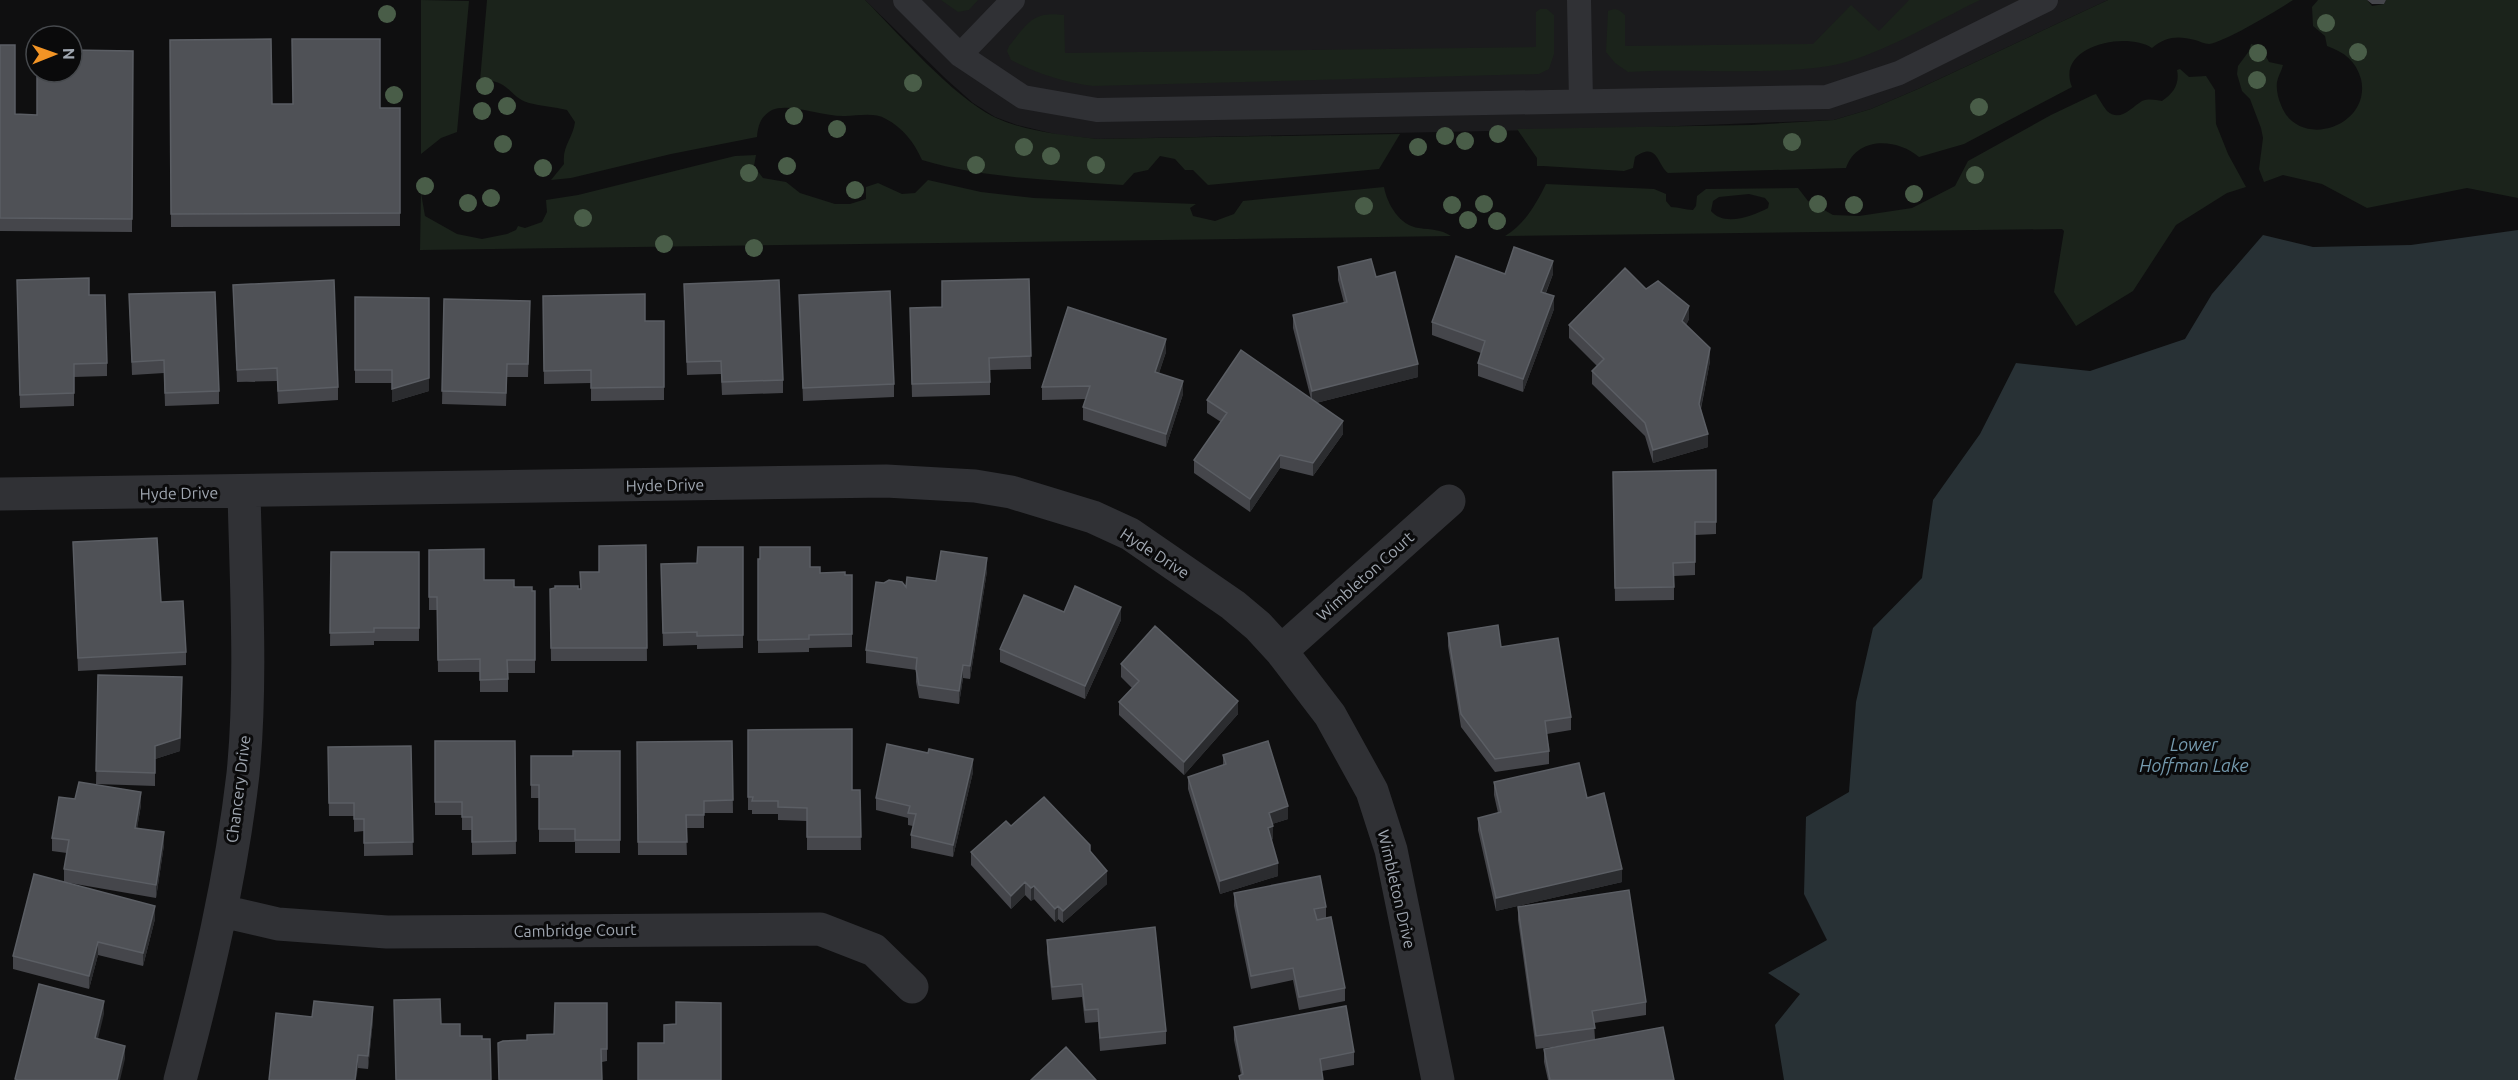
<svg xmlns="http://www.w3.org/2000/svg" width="2518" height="1080" viewBox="0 0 2518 1080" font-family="Ubuntu,sans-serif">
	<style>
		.built { fill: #1b1b1d }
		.green { fill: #1b231b; fill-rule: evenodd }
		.water { fill: #283135 }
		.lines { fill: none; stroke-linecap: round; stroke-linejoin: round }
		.lane { stroke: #303135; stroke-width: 24 }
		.street { stroke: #303135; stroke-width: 33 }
		.tree { fill: #495d48 }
		.wall { fill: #45464b }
		.shaded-wall { fill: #2b2c2f }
		.building { fill: #4f5156; stroke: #5b5e64; stroke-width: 1.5 }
		.labels { text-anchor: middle; stroke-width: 6; stroke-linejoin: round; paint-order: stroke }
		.street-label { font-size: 16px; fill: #a0a7b1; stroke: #0a0a0b }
		.water-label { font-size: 18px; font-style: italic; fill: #759aae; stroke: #0a0a0b }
	</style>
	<rect width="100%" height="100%" fill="#0f0f10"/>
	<path class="built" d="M865,0H2108L1918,89L1871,109L1834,120L1629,128L1097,139L1059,135L1017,125L995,117L973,103L946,79Z"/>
	<path class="green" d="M421,0L469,1L457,132L441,138L421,154Z
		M487,0H865C900,35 951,95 994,117C1026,132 1063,135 1097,139L1400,134L1379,169L1208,185L1193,170H1185L1175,159L1160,156L1148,170L1134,173L1123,185C1056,180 986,179 922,160C914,142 903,128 886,119C874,112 858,116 845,116C824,117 789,102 772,110C761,116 758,125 757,137L671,154L571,178L551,180L564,164C562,146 573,138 575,122L567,110C554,107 541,106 529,103C508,97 510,78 480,81Z
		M941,0H978L969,10L958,12Z
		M1909,0H1980C1938,20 1874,59 1829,66C1765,76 1693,68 1628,72L1615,63L1606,52L1608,11C1615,8 1619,9 1625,15V46L1813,44L1851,5L1879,31Z
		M2108,0H2293C2278,10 2225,42 2209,44C2205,44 2199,41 2195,40C2178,36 2167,36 2152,48C2126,31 2055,46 2072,87L1964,144L1919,157C1897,138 1857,136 1846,168L1668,173C1657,165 1658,141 1635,157L1633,168L1624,171L1543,166H1537V158L1517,129L1751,125L1834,120L1871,109L1918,89Z
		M2318,0H2367L2372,6L2384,4L2386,0H2518V198L2467,188L2367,208L2322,184L2283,175L2264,182L2259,169L2263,138L2261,128L2250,99L2242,91L2237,74L2238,66L2249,51L2251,44L2261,47L2269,62L2283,65C2282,70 2278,76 2277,82C2276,89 2278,98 2281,105C2298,151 2372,127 2361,79C2356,61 2344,52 2327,46L2325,36L2313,26L2312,7Z
		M1540,9H1547L1554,15V54L1549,69L1539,74L1093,86C1063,82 1038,74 1011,60L1007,51L1009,46C1028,23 1032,11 1064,15L1065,53L1536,47V12Z
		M2180,69L2189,77L2206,76L2215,90L2216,124L2228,154L2246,187L2227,193L2176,225L2133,291L2076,326L2054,292L2064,231L2062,229L1505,236C1525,224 1536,204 1546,184L1654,189L1666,194V201L1671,207C1679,207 1685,210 1693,210L1696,206L1697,196L1706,189L1798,188L1808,201L1833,215L1859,216L1912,208L1955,186L1968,161L2051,115L2093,95L2096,94C2099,99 2103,106 2107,111C2120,123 2132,107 2142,101C2149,98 2156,100 2162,101C2173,94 2180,84 2177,70ZM1749,194L1765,198L1769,203L1768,208C1753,216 1724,227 1711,211L1713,201L1719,197Z
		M756,155L754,166L763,178L786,182L800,193L835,204H850L866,199V187L878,183L902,194L915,193L928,180L981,192L1034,198L1196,204L1190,208L1193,216L1215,221L1234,214L1243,201L1384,187C1387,204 1400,226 1419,228C1432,230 1440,229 1451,236L420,250L421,193L425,216L457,234L482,239L507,234L516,230L518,226L525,228L542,222L547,212L546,200L578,195L735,156Z"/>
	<path class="water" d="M2518,230V1080H1784L1775,1025L1800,994L1768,973L1827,940L1804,894L1806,817L1849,792L1856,702L1873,628L1922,578L1933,500L1980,434L2016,363L2090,371L2185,339L2212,294L2263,235L2313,247L2411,245Z"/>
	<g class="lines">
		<path class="lane" d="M905,0L960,55L1023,97L1097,110L1827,97L1899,73L2046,0
			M1579,0L1581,101
			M960,55L1013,0"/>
		<path class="street" d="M0,494L886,481L975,486L1011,492L1093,517L1130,534L1233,605L1258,626L1281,651L1330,715L1372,791L1391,850L1438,1080
			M1281,651L1449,501
			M222,911L278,924L387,932L820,929L874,950L912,987
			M180,1080C207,979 231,878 243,774C252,683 246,583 244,492"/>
	</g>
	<g class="tree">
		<circle cx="387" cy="14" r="9"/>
		<circle cx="2326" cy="23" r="9"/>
		<circle cx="2358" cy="52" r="9"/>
		<circle cx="2258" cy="53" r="9"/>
		<circle cx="2257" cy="80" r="9"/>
		<circle cx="913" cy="83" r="9"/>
		<circle cx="485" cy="86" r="9"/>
		<circle cx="394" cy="95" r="9"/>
		<circle cx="507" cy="106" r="9"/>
		<circle cx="1979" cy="107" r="9"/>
		<circle cx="482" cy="111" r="9"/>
		<circle cx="794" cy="116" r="9"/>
		<circle cx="837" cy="129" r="9"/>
		<circle cx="1498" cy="134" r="9"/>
		<circle cx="1445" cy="136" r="9"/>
		<circle cx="1465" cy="141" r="9"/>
		<circle cx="1792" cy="142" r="9"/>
		<circle cx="503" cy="144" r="9"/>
		<circle cx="1024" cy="147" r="9"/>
		<circle cx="1418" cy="147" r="9"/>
		<circle cx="1051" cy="156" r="9"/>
		<circle cx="976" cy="165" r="9"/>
		<circle cx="1096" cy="165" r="9"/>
		<circle cx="787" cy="166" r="9"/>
		<circle cx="543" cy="168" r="9"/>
		<circle cx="749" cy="173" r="9"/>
		<circle cx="1975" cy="175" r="9"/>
		<circle cx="425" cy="186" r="9"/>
		<circle cx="855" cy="190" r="9"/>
		<circle cx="1914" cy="194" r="9"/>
		<circle cx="491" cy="198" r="9"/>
		<circle cx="468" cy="203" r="9"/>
		<circle cx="1484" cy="204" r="9"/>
		<circle cx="1818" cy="204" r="9"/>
		<circle cx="1452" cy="205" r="9"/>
		<circle cx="1854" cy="205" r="9"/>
		<circle cx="1364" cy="206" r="9"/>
		<circle cx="583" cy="218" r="9"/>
		<circle cx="1468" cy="220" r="9"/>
		<circle cx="1497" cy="221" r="9"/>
		<circle cx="664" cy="244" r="9"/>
		<circle cx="754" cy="248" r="9"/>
	</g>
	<path class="wall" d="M2367,0H2386L2384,4H2372Z
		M170,40L272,104L380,108H400V226L171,227Z
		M0,45L15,114L37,115L133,51L132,232L0,231Z
		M1338,267L1376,277L1418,377L1316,403L1343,434L1313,476L1280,468L1250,512L1194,473V460L1221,422L1207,413V400L1311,399L1293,328V315L1344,303L1338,280Z
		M1505,274H1553L1546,293L1554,309L1523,392L1478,376V363L1481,353L1432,335V322Z
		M1029,279L1031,369L990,370V395L912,397L910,321L942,307Z
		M17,280L89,295L107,363V376L74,377V406L20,408Z
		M684,284L783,380V393L722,395L721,374L687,375Z
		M233,285L338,387V400L278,404L277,381L237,382Z
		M1646,289L1689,319L1686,325L1710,361L1701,409L1708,447L1653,463L1645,436L1592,384V371L1597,366L1569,338V325Z
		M129,294L219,391V404L165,406L164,373L132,375Z
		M799,295L894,384V397L803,401Z
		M543,296L645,321H664V400L591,401V383L544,384Z
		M355,297L429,298V391L392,402V383H355Z
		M444,299L530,313L528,377H507L506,406L442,404Z
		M1166,352L1159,373L1183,394L1166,447L1083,420V407L1086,399L1042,400V387Z
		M1716,470V534L1695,535V575L1674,576V600L1615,601L1613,472Z
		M73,542L161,602L186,652V665L78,671Z
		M646,545L647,661H551L550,589H581L580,572H599Z
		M743,547V648L697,649V645L663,646L661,564L697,563Z
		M429,550L484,580L535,591V673H508V692H480V672H438L437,610H429Z
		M331,552H419V641H374V645L330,646Z
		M758,559L810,567L820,573L845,575H852V647L809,648V652L758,653Z
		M987,571L970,679L963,678L959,704L919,698L916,682V670L866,663V650L936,581Z
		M1064,612L1121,620L1085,699L1000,662V649Z
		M1448,633L1501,647L1571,717V730L1547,734L1549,751V764L1495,772L1461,727L1448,646Z
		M1121,664L1238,714L1184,775L1119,715V702L1132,688L1121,677Z
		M98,675L182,690L180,751L155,759V786L96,784Z
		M748,730L852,790H860L861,850H807V821L778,820V814H752V810H748Z
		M435,741H515L516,854L472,855V830H462V815H435Z
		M732,741L733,813H704V828H686L687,855H638L637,742Z
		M411,746L413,855L364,856V831L354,832V816H329L328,747Z
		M620,751V853H575V842H539V798H531V756H573Z
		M1223,755L1288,819L1272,824L1273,839L1271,840L1278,876L1220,894L1188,789V777L1223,765Z
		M973,772L953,857L911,848V835L913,826L908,825V818L876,810V798Z
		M1494,782L1587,798L1622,882L1496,911L1478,830V818L1498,813L1494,795Z
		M75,799L141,805L137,828L164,845L156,898L64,882V869L67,853L52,851V838Z
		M1011,826L1090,851L1107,884L1063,923L1058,919L1055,922L1034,899L1031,901L1025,895L1011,909L971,865V852Z
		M1234,893L1326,907V918L1345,988V1001L1299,1010L1293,980L1251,989L1234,906Z
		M1518,907L1646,1002V1015L1594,1023L1595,1039L1674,1080H1548L1544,1062V1049L1561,1046L1536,1049L1518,920Z
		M155,919L143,966L98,955L89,989L13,969V956Z
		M1047,940L1166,1031V1044L1100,1051L1098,1022L1085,1023L1082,997L1052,1000L1047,953Z
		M607,1003V1061L602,1062L527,1040L554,1034Z
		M312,1017L373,1020L368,1069L358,1068Z
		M1234,1027L1354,1052V1065L1322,1071L1323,1080H1239V1076L1241,1075L1234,1040Z"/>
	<path class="shaded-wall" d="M1553,261V274L1541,304V292Z
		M1554,296V309L1523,392V379Z
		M1689,306V319L1682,334V321Z
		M1166,339V352L1155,385V372Z
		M1710,348V361L1699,417V404Z
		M1418,364V377L1312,404V391Z
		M429,378V391L392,402V389Z
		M1183,381V394L1166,447V434Z
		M1343,421V434L1313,476V463Z
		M1708,434V447L1653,463V450Z
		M1280,455V468L1250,512V499Z
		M987,558V571L970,679V666Z
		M1121,607V620L1085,699V686Z
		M963,665V678L959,704V691Z
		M182,690L180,751L155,759V786V746Z
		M1238,701V714L1184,775V762Z
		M973,759V772L953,857V845Z
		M141,792V805L135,841V828Z
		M1288,806V819L1269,825V813Z
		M1273,826V839L1268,840V828Z
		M164,832V845L156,898V885Z
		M1278,863V876L1220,894V881Z
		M1622,869V882L1496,911V898Z
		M1107,871V884L1063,923V911Z
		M1025,882V895L1011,909V896Z
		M1034,886V899L1031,901V888Z
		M155,906V919L143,966V953Z
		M1058,906V919L1055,922V909Z
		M98,942V955L89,989V976Z
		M104,1001V1014L95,1051V1038Z
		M373,1007V1020L368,1069V1056Z
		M125,1046V1059L120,1080H117Z
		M358,1055V1068L356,1080H355Z"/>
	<path class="building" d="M271,39L272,104H293L292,39H380V108H400V213L171,214L170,40Z
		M0,45H15V114L37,115V72H72V50L133,51L132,219L0,218Z
		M1514,247L1553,261L1541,292L1554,296L1523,379L1478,363L1485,341L1432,322L1456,256L1505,274Z
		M1371,259L1376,277L1395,272L1418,364L1312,391L1293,315L1347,302L1338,267Z
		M1625,268L1646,289L1658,281L1689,306L1682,321L1710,348L1699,404L1708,434L1653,450L1645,423L1592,371L1604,359L1569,325Z
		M89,278V295H105L107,363L74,364V393L20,395L17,280Z
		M1029,279L1031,356L989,358L990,382L912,384L910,308L942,307V281Z
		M334,280L338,387L278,391L277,368L237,370L233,285Z
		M779,280L783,380L722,382L721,361L687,362L684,284Z
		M890,291L894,384L803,388L799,295Z
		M215,292L219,391L165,393L164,360L132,362L129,294Z
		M645,294V321H664V387L591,388V370L544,371L543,296Z
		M355,297L429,298V378L392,389V370H355Z
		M444,299L530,301L528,364H507L506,393L442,391Z
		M1068,307L1166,339L1155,372L1183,381L1166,434L1083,407L1090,386L1042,387Z
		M1241,350L1343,421L1313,463L1280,455L1250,499L1194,460L1227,413L1207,400Z
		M1716,470V522H1695V562L1673,563L1674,587L1615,588L1613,472Z
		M157,538L161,602L183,601L186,652L78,658L73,542Z
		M646,545L647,648H551L550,589L555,588V586H578V589H581L580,572H599V546Z
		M698,547H743V635L697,636V632L663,633L661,564L697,563Z
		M760,547H810V567H820V573L845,572V575H852V634L809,635V639L758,640V559H760Z
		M484,549V580H514V587H532V591H535V660H507L508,679L480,680V659L438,660L437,597H429V550Z
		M941,551L987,558L970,666L963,665L959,691L919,685L916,669L917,658L866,650L876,582L884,583L889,580L902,582L906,587L907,577L936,581Z
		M331,552H419V628H374V632L330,633Z
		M1075,586L1121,607L1085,686L1000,649L1024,595L1064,612Z
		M1498,625L1501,647L1558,638L1571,717L1545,721L1549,751L1495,759L1461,714L1448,633Z
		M1155,626L1238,701L1184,762L1119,702L1139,681L1121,664Z
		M98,675L182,677L180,738L155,746V773L96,771Z
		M852,729V790H860L861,837H807V808L778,807V801H752L753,797H748V730Z
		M435,741H515L516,841L472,842V817H462V802H435Z
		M732,741L733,800L704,801V815H686L687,842H638L637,742Z
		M1268,741L1288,806L1269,813L1273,826L1268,828L1278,863L1220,881L1188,777L1226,764L1223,755Z
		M887,744L928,753L929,749L973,759L953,845L911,835L916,814L908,813L910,806L876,798Z
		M411,746L413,842L364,843V819H354V803H329L328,747Z
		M573,751H620V840H575V829H539V785H531V756H573Z
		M1579,763L1587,798L1604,793L1622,869L1496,898L1478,818L1501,812L1494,782Z
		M79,782L141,792L135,828L164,832L156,885L64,869L69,840L52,838L59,797L75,799Z
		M1044,797L1090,845V851L1107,871L1063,911L1058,906L1055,909L1034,886L1031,888L1025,882L1011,896L971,852L1006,821L1011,826Z
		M34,874L155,906L143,953L98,942L89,976L13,956Z
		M1320,876L1326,907L1314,909L1317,920L1331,917L1345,988L1299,997L1293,968L1251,976L1234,893Z
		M1629,890L1646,1002L1592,1011L1595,1028L1536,1036L1518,907Z
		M1155,927L1166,1031L1100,1038L1098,1009L1085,1010L1082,984L1052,987L1047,940Z
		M39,984L104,1001L95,1038L125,1046L117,1080H18L15,1079Z
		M440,999L441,1024H460V1036H482V1039H490L491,1080H396L394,1000Z
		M314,1001L373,1007L368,1056L358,1055L355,1080H269L276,1013L312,1017Z
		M676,1002L721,1003V1080H638V1043H664V1025L676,1024Z
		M555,1003H607V1049H601L602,1080H499L498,1043L503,1041L527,1040V1035L554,1034Z
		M1346,1006L1354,1052L1320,1059L1323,1080H1240L1239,1076L1243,1074L1234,1027Z
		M1663,1027L1674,1080H1550L1544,1049Z
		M1066,1047L1096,1080H1031Z"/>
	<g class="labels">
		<g class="street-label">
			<text transform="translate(665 485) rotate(-1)" y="6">Hyde Drive</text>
			<text transform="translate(179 493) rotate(-1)" y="6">Hyde Drive</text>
			<text transform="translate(1155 553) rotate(33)" y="6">Hyde Drive</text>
			<text transform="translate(1365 576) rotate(-42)" y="6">Wimbleton Court</text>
			<text transform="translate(238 789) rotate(-83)" y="6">Chancery Drive</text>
			<text transform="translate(1397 889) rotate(77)" y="6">Wimbleton Drive</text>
			<text transform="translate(575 930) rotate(-1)" y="6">Cambridge Court</text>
		</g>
		<g class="water-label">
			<text x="2194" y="751">Lower<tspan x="2194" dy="21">Hoffman Lake</tspan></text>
		</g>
	</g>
	<g transform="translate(54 54) rotate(89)"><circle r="28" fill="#0a0a0b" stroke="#46494d" stroke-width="1.5"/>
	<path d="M0-4.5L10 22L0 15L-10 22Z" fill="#f29425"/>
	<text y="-9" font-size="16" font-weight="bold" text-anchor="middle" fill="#a0a7b1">N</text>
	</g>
</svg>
